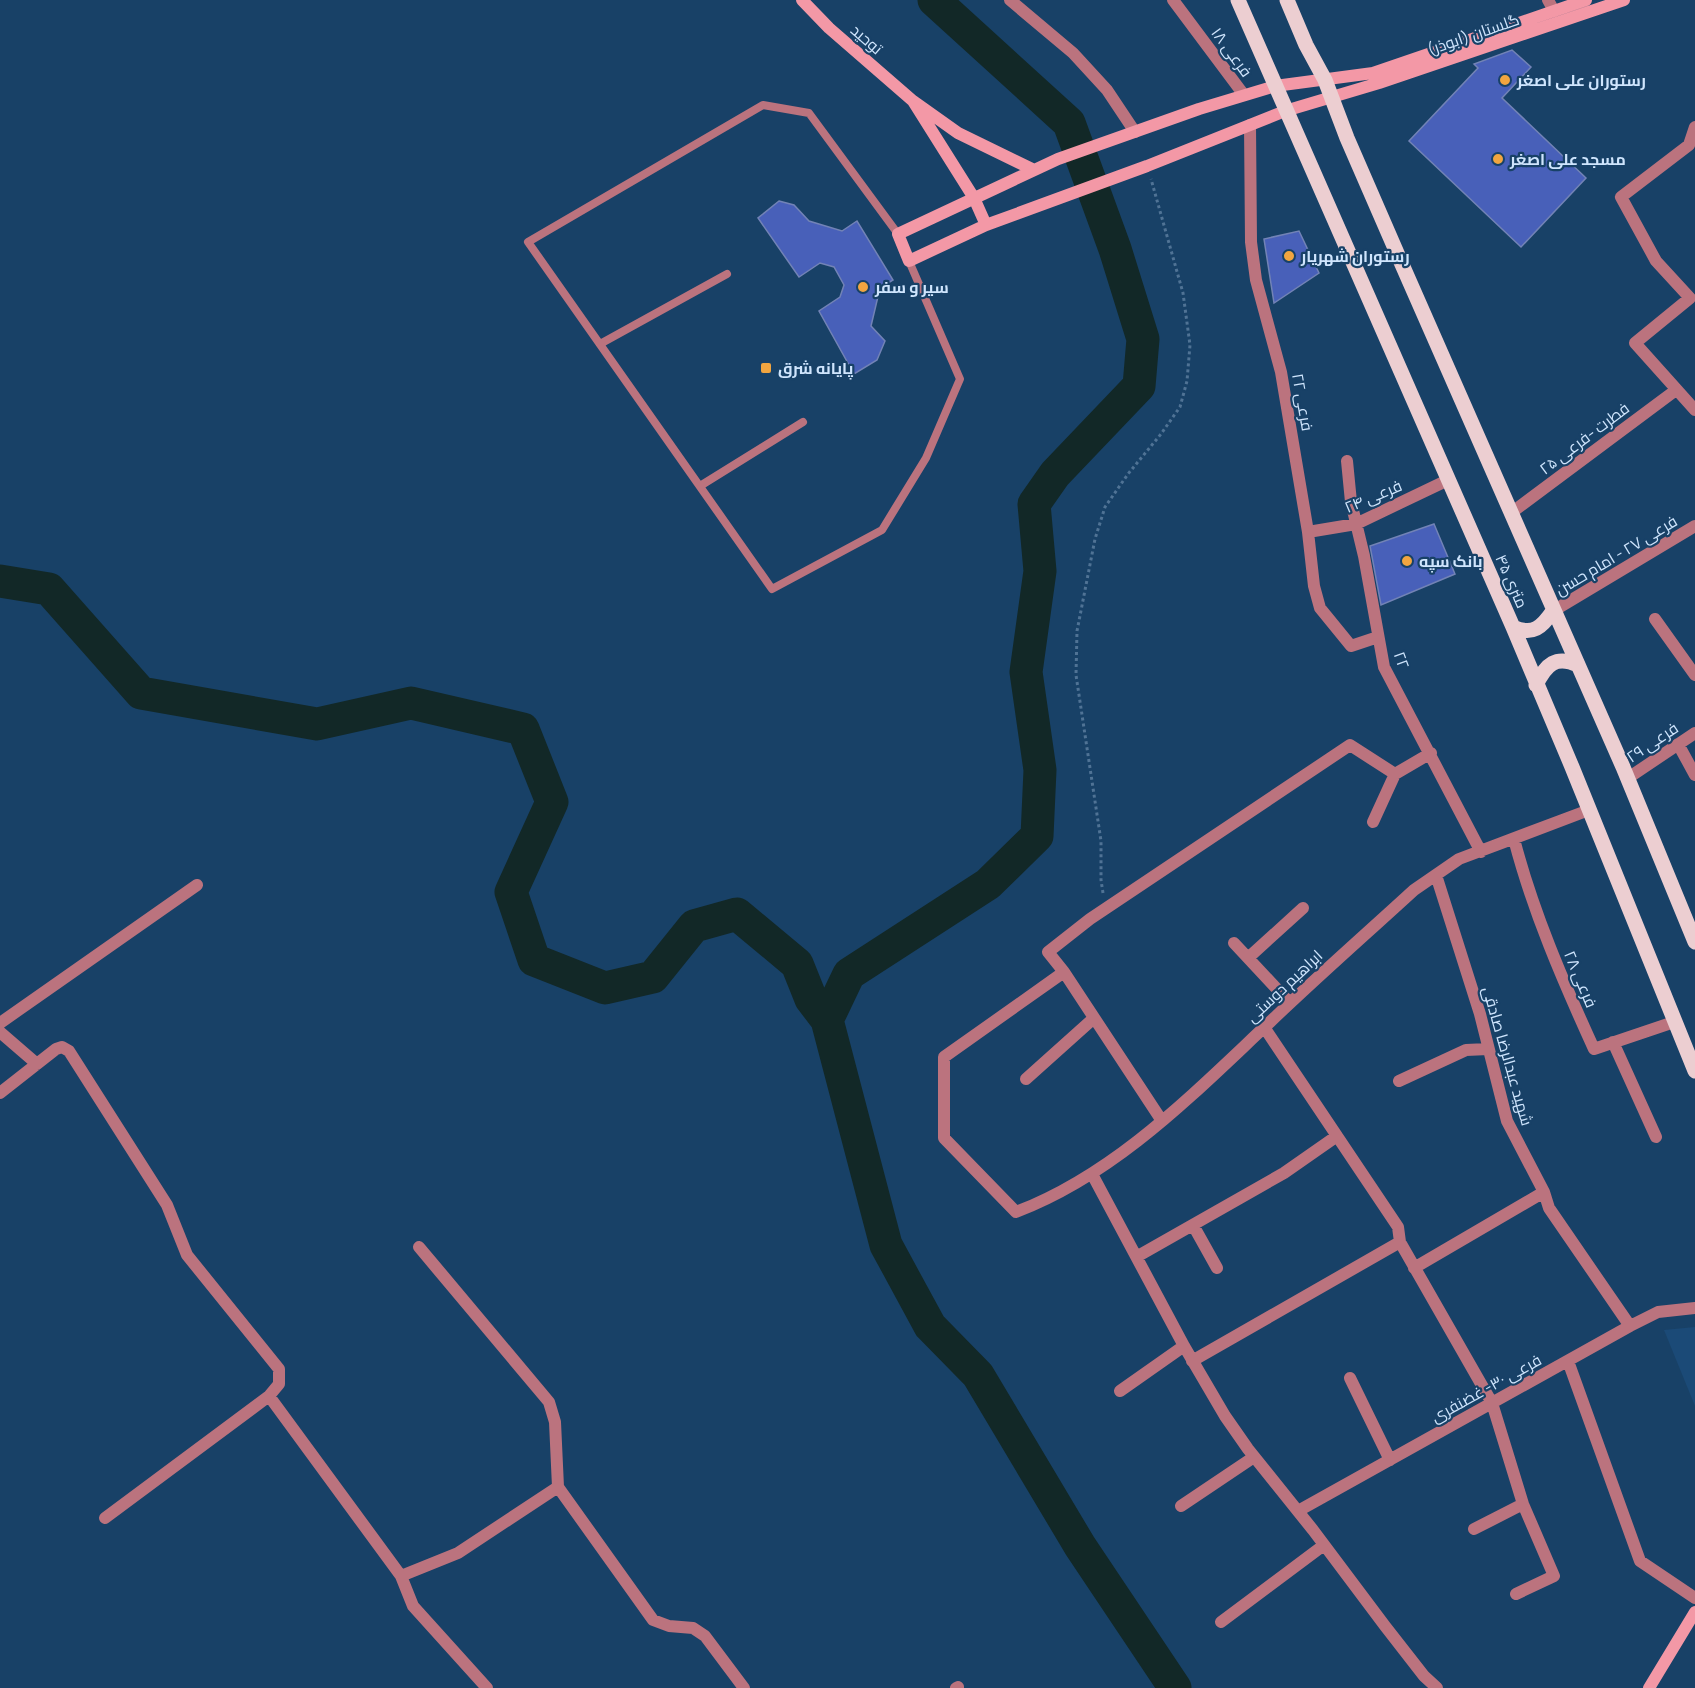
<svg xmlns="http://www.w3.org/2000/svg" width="1695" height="1688" viewBox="0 0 1695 1688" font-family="Manrope,Cairo,sans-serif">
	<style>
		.built { fill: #1b4a77 }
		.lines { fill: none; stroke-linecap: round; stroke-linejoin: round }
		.river { stroke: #122827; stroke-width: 33 }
		.building { fill: #4860b9; stroke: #7283b6; stroke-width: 1.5 }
		.path { stroke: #507395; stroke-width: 3; stroke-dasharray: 3 3; stroke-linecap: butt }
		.lane { stroke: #bb737e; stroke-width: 8 }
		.street { stroke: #bb737e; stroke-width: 12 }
		.secondary { stroke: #f398a6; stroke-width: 12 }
		.primary { stroke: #ecced1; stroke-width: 15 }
		.poi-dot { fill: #f1a540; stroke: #184167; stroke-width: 2 }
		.labels { text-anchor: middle; stroke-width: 4.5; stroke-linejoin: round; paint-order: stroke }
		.street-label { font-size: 16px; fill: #cfe5fd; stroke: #184167 }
		.poi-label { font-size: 16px; font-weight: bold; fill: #cfe5fd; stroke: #184167; text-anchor: start }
	</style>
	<rect width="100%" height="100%" fill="#184167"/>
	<path class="built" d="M1695,1327V1406L1664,1330Z"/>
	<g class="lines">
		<path class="river" d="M934,0L1069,123L1115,249L1143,339L1139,386L1055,474L1034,504L1040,571L1026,672L1040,770L1037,836L988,884L849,974L827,1020L886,1245L930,1326L978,1375L1080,1546L1175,1688
			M0,581L49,589L141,693L317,724L411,703L523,729L552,802L511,892L534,960L605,988L653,977L694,926L737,914L797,964L811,999L827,1020"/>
	</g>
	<path class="building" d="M1512,50L1531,67L1502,98L1586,178L1521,247L1409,141L1478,68L1474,64Z
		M779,201L794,205L809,221L842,231L857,221L893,280L880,288L871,326L885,341L877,360L854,374L819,311L840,297L844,285L834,267L820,263L799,277L758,218Z
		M1299,231L1319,273L1274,303L1264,239Z
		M1434,524L1455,574L1381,605L1370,546Z"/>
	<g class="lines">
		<path class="path" d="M1103,893L1101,880V841L1076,675L1077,631L1095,539L1105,507L1128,474L1161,434L1180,407L1187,381L1190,345L1183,293L1151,179"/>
		<path class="lane" d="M898,234L809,113L763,105L528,242L772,589L882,530L926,458L960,379L909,261
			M600,344L727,274
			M700,486L803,422"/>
		<path class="street" d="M1010,0L1073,53L1107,90L1135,132
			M1173,0L1244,95
			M1548,0L1554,11
			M1250,125L1251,242L1256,280L1281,372L1308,532L1314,586L1320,608L1351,646L1378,637
			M1695,127L1689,145L1621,197L1656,261L1690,298L1635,343L1695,410
			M1347,461L1351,502L1364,556L1384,667L1481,852
			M1511,513L1676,390
			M1308,532L1356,524L1448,480
			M1553,611L1695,526
			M1655,619L1695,675
			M1678,744L1695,775
			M1431,753L1395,774L1350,745L1090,919L1048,952L1064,972L944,1057V1138L1016,1212C1116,1174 1193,1094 1270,1022C1317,977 1366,934 1414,890L1459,859L1589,810
			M1628,778L1695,733
			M1373,822L1395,774
			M1514,839C1533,912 1563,981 1594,1049L1674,1022
			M1436,875L1480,1014L1507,1121L1544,1192L1549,1208L1630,1326
			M1234,943L1290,1003
			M1248,958L1303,908
			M1064,972L1162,1121
			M0,1023L197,885
			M1264,1027L1398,1227L1400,1242
			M0,1032L37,1064
			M1613,1042L1656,1137
			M1026,1079L1094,1018
			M1399,1081L1466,1050L1488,1049
			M0,1093L56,1049L62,1047L69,1051L167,1205L187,1255L279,1369V1384L269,1396L105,1518
			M1092,1174L1184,1346L1225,1416L1248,1449L1313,1530L1385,1626L1424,1676L1437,1688
			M1193,1225L1217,1268
			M419,1247L549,1402L555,1422L558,1487L653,1620L669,1626L693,1628L705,1636L744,1688
			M1138,1256L1284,1173L1337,1136
			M1414,1268L1544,1192
			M1192,1361L1400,1242L1492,1403L1523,1504L1554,1576L1516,1594
			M1568,1361L1640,1561L1695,1598
			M1350,1378L1390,1460
			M1120,1391L1184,1346
			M269,1396L401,1576L413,1606L487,1688
			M1181,1506L1254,1457
			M1298,1511L1630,1326L1658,1312L1695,1308
			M1474,1529L1523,1504
			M401,1576L458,1553L558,1487
			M1221,1622L1324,1545
			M956,1688L958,1687"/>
		<path class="secondary" d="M802,0L829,28L913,101
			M1586,0L1373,73L1275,86L1199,109L1058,159L898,234L909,261L986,225L1147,166L1285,111L1379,83L1624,0
			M986,225L974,198L913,101L958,133L1034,170
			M1649,1688L1695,1612"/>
		<path class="primary" d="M1238,0L1513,627L1572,767L1695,1071
			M1287,0L1306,45L1325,80L1347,138L1397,253L1623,767L1695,942
			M1513,627C1533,636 1542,627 1553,611
			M1536,685C1546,664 1556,655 1578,665"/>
	</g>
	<g class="poi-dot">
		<circle cx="1505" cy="80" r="6"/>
		<circle cx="1498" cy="159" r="6"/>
		<circle cx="1289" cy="256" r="6"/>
		<circle cx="863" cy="287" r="6"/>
		<rect x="760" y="362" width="12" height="12" rx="3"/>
		<circle cx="1407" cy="561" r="6"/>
	</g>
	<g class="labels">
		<g class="street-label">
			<text transform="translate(1473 34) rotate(-19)" y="6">گلستان (ابوذر)</text>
			<text transform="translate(867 39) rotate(41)" y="6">توحید</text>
			<text transform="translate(1232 52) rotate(54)" y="6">فرعی ۱۸</text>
			<text transform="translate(1303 402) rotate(80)" y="6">فرعی ۲۲</text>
			<text transform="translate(1584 438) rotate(-37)" y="6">فطرت -فرعی ۲۵</text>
			<text transform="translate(1373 496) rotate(-23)" y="6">فرعی ۲۴</text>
			<text transform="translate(1616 555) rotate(-31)" y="6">فرعی ۲۷ - امام حسن</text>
			<text transform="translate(1512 581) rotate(66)" y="6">۴۵ متری</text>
			<text transform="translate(1402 660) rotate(70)" y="6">۲۲</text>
			<text transform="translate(1652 742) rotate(-34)" y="6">فرعی ۲۹</text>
			<text transform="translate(1581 979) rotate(67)" y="6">فرعی ۲۸</text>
			<text transform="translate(1284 986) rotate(-43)" y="6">ابراهیم دوستی</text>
			<text transform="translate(1508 1056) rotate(74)" y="6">شهید عبدالرضا صادقی</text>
			<text transform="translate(1486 1388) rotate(-29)" y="6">فرعی ۳۰- غضنفری</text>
		</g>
		<g class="poi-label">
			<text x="1517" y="86">رستوران علی اصغر</text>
			<text x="1510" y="165">مسجد علی اصغر</text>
			<text x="1301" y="262">رستوران شهریار</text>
			<text x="875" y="293">سیر و سفر</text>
			<text x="778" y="374">پایانه شرق</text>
			<text x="1419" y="567">بانک سپه</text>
		</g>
	</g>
</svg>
